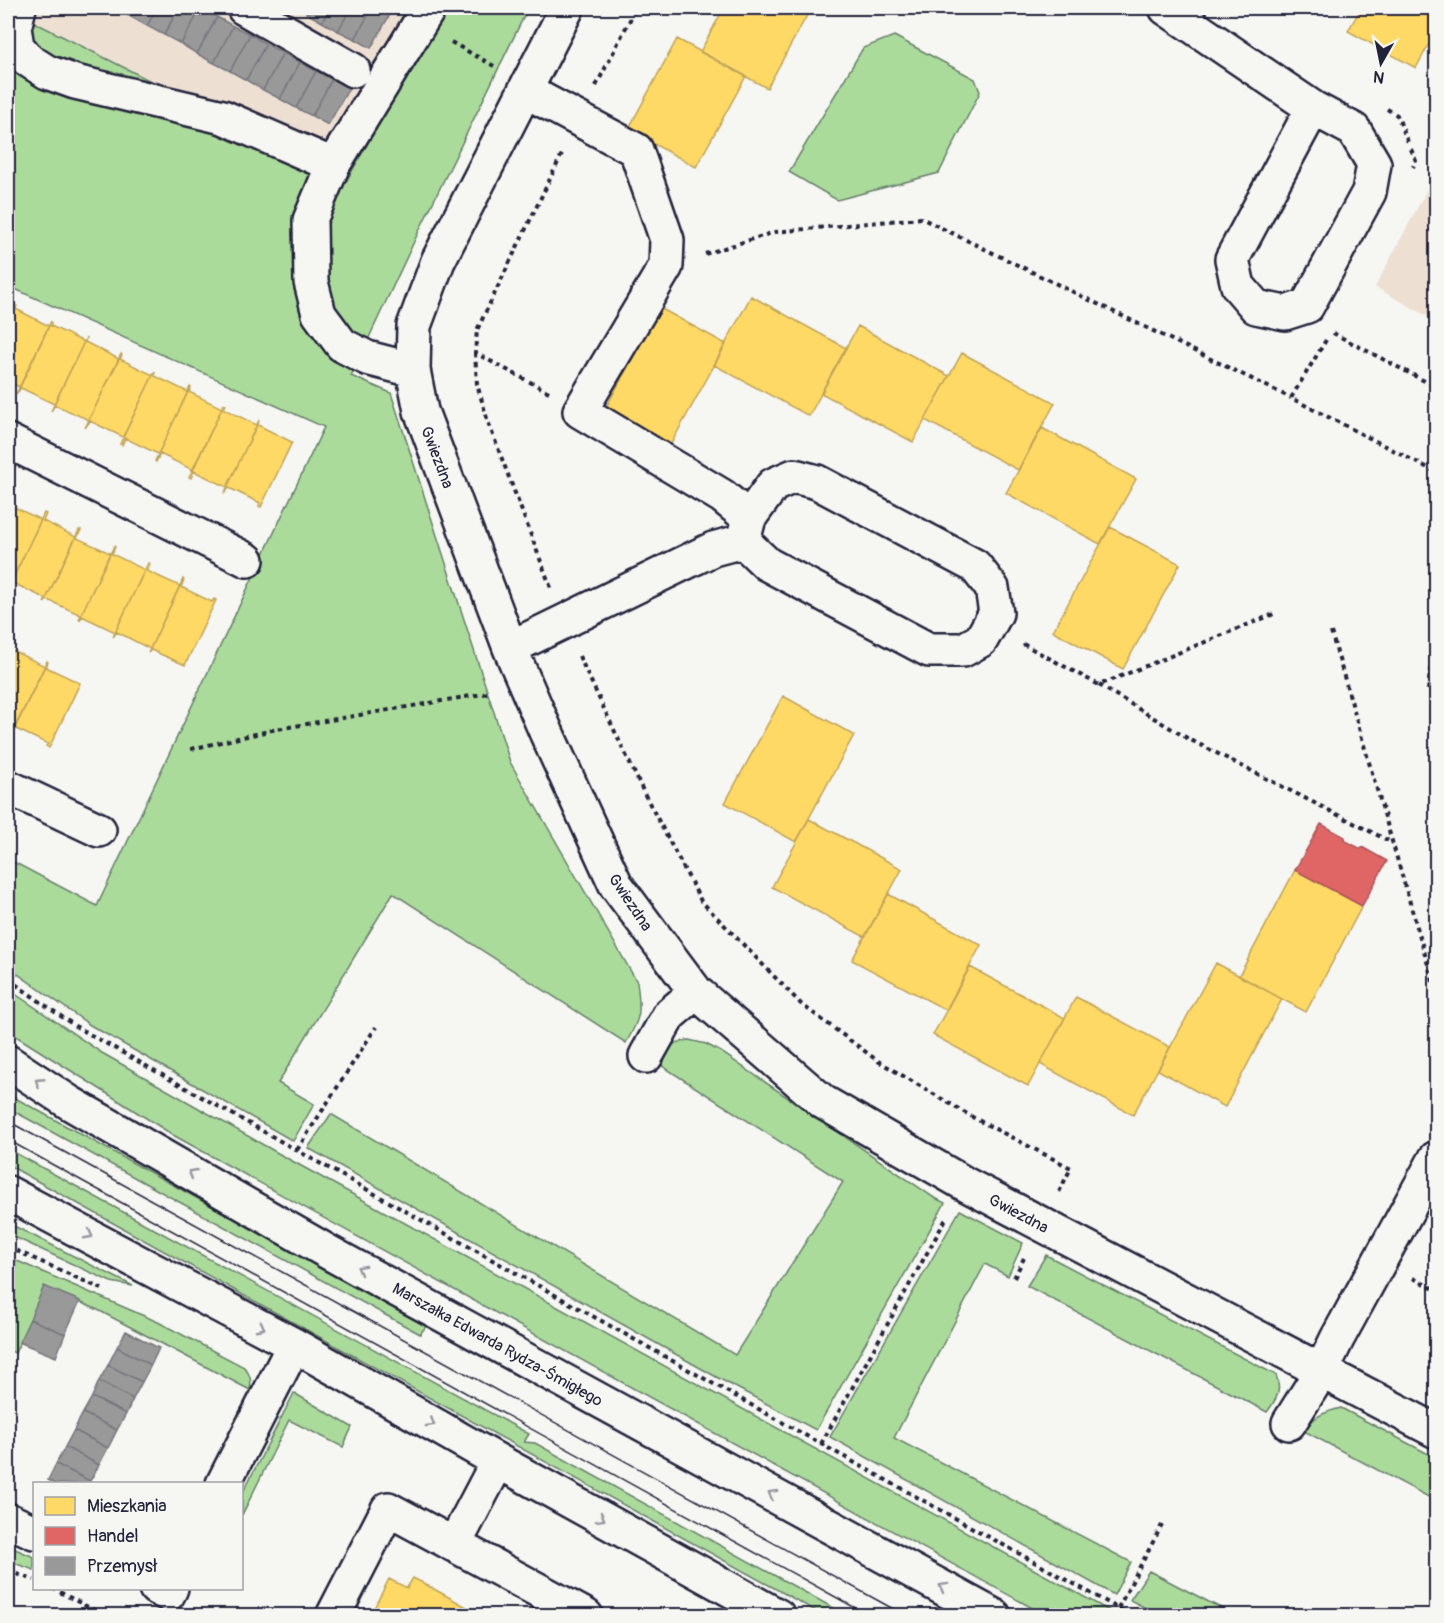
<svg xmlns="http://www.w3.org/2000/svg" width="1444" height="1623" viewBox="0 0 1444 1623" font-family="Pangolin,sans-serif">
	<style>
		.built { fill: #ede0d3 }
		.green { fill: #abdb9b; stroke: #667e6b; stroke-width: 1.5 }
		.homes { fill: #ffd966; stroke: #bda259; stroke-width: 1.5 }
		.shops { fill: #e06666; stroke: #a75259; stroke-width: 1.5 }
		.industry { fill: #999; stroke: #75757d; stroke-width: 1.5 }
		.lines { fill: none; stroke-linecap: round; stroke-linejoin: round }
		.minor-casing { stroke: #22223b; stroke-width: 38 }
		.path { stroke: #22223b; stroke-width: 4; stroke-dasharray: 4.5 4.5; stroke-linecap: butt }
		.minor { stroke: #f6f6f2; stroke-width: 33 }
		.tram { stroke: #22223b; stroke-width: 1.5 }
		.oneway { stroke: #9797a0 }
		.labels { text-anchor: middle; stroke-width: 6; stroke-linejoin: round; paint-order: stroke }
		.street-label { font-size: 16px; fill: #22223b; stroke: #f6f6f2 }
	</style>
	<rect width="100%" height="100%" fill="#f6f6f2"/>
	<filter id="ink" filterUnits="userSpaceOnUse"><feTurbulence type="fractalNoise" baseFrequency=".0167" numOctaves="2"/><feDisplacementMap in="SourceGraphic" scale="12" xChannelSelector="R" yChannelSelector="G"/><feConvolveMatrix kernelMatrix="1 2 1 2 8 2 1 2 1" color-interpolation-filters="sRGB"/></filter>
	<g filter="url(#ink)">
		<path class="built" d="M8,8H444L347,180Z
			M1436,173V321L1375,287Z"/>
		<path class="green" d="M444,8H528L418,233L351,376L391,393L510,762L637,982C641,1012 641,1017 626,1043L393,893L278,1083L314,1104L293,1141L90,1025L8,967V859L97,906L324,427L8,286V9L347,180Z
			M894,36L975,79L980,92L939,173L837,200L789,172L863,48Z
			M8,989L102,1053L283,1156L1117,1615H1045L173,1135L8,1031Z
			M689,1040L706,1044L721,1052L933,1197L945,1203L816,1430L720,1379L308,1148L331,1114L735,1355L843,1182L656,1062C666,1048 672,1042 689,1040Z
			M8,1094L427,1325L420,1334L8,1108Z
			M8,1149L529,1434L524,1442L535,1443L846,1615H823L8,1165Z
			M960,1210L1023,1243L1008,1276L985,1264L894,1438L1131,1562L1114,1595L830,1437Z
			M8,1223L133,1286L111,1282L8,1234Z
			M1046,1255L1276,1375C1282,1390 1277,1399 1267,1412L1027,1286Z
			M8,1257L158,1322L244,1367C250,1374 252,1380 250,1390L98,1310L45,1287L15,1353L8,1350Z
			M294,1393L352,1427L343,1447L289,1420L242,1515V1494Z
			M1341,1408L1436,1458V1501L1304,1431C1313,1416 1325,1412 1341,1408Z
			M8,1546L34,1557V1570L8,1561Z
			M1149,1571L1234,1615H1159L1130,1600Z"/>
		<path class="homes" d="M724,8H811L767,88L700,52Z
			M1361,8H1436V31L1416,68L1348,31Z
			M677,39L746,76L696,167L628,130Z
			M751,296L846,348L809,416L714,365Z
			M17,305L16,309L49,326L20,387L8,382V324Z
			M660,308L726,344L668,449L603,413Z
			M51,321V326L84,342L54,404L21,388L16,394Z
			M858,326L949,376L913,442L821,393Z
			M86,338L85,342L119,359L89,420L55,405L51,411Z
			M962,353L1055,403L1018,470L925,420Z
			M121,354L122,355L120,359L153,375L123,437L90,421L85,428Z
			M155,371V376L188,392L158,454L125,438L122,445L120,444Z
			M190,387L191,388L189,392L222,408L193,470L160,454L156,462L155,461Z
			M224,404H226L224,409L257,425L227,487L194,471L191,478L189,477Z
			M259,420L258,425L292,442L261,507L259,506L260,503L229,488L224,494Z
			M1042,428L1136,479L1100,544L1006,493Z
			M10,496L11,497L8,504L41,520L11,582L8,581V501Z
			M44,513L46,514L43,521L76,537L46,599L13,583L9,587Z
			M1110,527L1180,564L1123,669L1053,631Z
			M79,530H81L77,538L110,553L81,615L48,600L44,603Z
			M114,546L115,547L112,554L145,570L115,632L82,616L80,620L79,619Z
			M148,563L150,564L147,571L180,586L150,649L117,632L113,637Z
			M183,579L184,580L181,587L212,602L214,599L216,600L185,665L151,650L148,653Z
			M12,645L11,650L45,666L15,728L8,725V655Z
			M47,661L48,662L46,667L80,683L49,748L46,746L48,744L16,729L11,735Z
			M783,696L854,735L796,842L725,803Z
			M809,819L902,869L865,937L772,887Z
			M1295,870L1362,906L1306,1012L1239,976Z
			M888,894L981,945L946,1010L852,960Z
			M1216,963L1282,999L1225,1107L1158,1070Z
			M970,967L1065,1018L1028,1086L933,1035Z
			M1076,997L1170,1047L1133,1115L1040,1064Z
			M413,1578L423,1583L483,1616H370L389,1579L407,1588Z"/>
		<path class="shops" d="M1321,824L1345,837L1344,840L1361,849L1362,847L1387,861L1362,906L1295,870Z"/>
		<path class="industry" d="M115,8H136L131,17Z
			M136,8H157L147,26L131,17Z
			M157,8H179L164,35L147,26Z
			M179,8H201L181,44L164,35Z
			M201,8L217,17L197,54L181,44Z
			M309,8H330L322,22L306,13Z
			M330,8H351L338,31L322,22Z
			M351,8H372L355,39L338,31Z
			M372,8H384L392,11L371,48L355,39Z
			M217,17L233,26L214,63L197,54Z
			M233,26L250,34L230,71L214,63Z
			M250,34L266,44L246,80L230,71Z
			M266,44L283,53L263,90L246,80Z
			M283,53L300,62L280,99L263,90Z
			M300,62L316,71L296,108L280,99Z
			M316,71L332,79L312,116L296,108Z
			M332,79L349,88L328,125L312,116Z
			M44,1286L80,1301L65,1334L30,1319Z
			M30,1319L65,1334L56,1357L19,1342Z
			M126,1331L159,1348L151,1365L117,1347Z
			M117,1347L151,1365L142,1382L108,1365Z
			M108,1365L142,1382L133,1399L99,1381Z
			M99,1381L133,1399L126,1414L92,1397Z
			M92,1397L126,1414L117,1430L83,1413Z
			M83,1413L117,1430L108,1448L74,1430Z
			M74,1430L108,1448L99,1465L65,1447Z
			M65,1447L99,1465L90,1481L56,1464Z
			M56,1464L90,1481L89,1484H55L48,1480Z"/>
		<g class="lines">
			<defs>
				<path id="minor" d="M19,8L14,28L17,46L28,60L47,72L75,82L223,117L333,165
					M244,8L353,70
					M567,8L438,261L414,326L413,370L421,411L510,648L547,734L616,885L696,992L823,1102L965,1184L1436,1431
					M1166,8L1313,108L1354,130L1374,164L1369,192L1307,306L1285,313L1256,307L1238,286L1232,259L1313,108
					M526,91L636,150L667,240L666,266L580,411L722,496L749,518
					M413,370L367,358L342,345L319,314L311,282L310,220L333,165L429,8
					M8,441L247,560
					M510,648L713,549L743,541L767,564L929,650H963L981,640L996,613L992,588L975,566L817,482L794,476L773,485L749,518L743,541
					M8,787L99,830
					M646,1056L669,1015L696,992
					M8,1062L70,1103L328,1252L994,1616
					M8,1193L294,1345L498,1461L778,1616
					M1289,1423L1322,1370L1337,1339L1436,1158
					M223,1484L294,1345
					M8,1520L34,1532
					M454,1545L498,1461
					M156,1588L168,1594L171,1588
					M333,1616L388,1509L586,1616"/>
			</defs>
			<use href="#minor" class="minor-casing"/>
			<path class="path" d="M451,42L494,66
				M596,86L636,8
				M1387,109L1397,115L1408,142
				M1411,149L1416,161L1413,167
				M705,254L775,232L921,218L1291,398
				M1333,333L1436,387
				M1326,340L1291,398L1436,472
				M475,353L477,384L488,422L551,588
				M549,392L475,353L477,330L563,152
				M1331,632L1436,992
				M1023,644L1099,685L1274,614
				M579,656L645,795L701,901L801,1004L878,1061L974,1118L1071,1168L1059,1192
				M1099,685L1187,738L1393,843
				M1428,690L1432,655L1436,646
				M191,749L277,729L489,693
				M8,979L75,1026L821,1444L1132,1616
				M297,1150L376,1027
				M8,1247L102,1289
				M1014,1278L1024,1258
				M1413,1278L1436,1290
				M821,1444L947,1217
				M8,1571L34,1580
				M52,1588L105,1616
				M1118,1608L1162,1525"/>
			<use href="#minor" class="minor"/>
			<path class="tram" d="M8,1121L906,1616
				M8,1140L870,1616"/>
		</g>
		<defs><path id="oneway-chevron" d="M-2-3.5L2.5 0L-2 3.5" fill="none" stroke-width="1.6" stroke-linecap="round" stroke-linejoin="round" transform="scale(1.5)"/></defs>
		<g class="oneway">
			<use href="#oneway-chevron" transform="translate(39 1082) rotate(-147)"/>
			<use href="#oneway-chevron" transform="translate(192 1173) rotate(-150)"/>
			<use href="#oneway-chevron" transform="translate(89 1235) rotate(28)"/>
			<use href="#oneway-chevron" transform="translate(361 1269) rotate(-151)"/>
			<use href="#oneway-chevron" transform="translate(261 1327) rotate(28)"/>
			<use href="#oneway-chevron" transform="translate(431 1423) rotate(30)"/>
			<use href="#oneway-chevron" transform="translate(772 1494) rotate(-151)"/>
			<use href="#oneway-chevron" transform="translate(601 1518) rotate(29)"/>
			<use href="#oneway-chevron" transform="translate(943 1587) rotate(-151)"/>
		</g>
	</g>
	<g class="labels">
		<g class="street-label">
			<text transform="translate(438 457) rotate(69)" y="6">Gwiezdna</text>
			<text transform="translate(631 902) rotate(56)" y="6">Gwiezdna</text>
			<text transform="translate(1019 1213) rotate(28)" y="6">Gwiezdna</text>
			<text transform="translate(498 1344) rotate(29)" y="6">Marszałka Edwarda Rydza-Śmigłego</text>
		</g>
	</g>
	<rect width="1444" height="1623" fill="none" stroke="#f6f6f2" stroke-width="30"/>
	<rect x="15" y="15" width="1414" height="1593" fill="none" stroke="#22223b" stroke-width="2" filter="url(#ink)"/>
	<rect x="33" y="1482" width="210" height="108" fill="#f6f6f2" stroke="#a1a1a9" stroke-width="1.5"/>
	<rect x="45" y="1497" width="30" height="18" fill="#ffd966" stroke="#a1a1a9" stroke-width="1.5"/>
	<text x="87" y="1512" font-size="18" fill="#22223b">Mieszkania</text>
	<rect x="45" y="1527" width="30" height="18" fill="#e06666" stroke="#a1a1a9" stroke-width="1.5"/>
	<text x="87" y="1542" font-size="18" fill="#22223b">Handel</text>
	<rect x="45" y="1557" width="30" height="18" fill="#999999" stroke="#a1a1a9" stroke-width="1.5"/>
	<text x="87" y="1572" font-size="18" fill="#22223b">Przemysł</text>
	<g transform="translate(1381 63) rotate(189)" stroke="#f6f6f2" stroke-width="4.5" paint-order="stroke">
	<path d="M0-4.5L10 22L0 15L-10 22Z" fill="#22223b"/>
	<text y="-9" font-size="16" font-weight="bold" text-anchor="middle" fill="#22223b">N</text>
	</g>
</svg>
